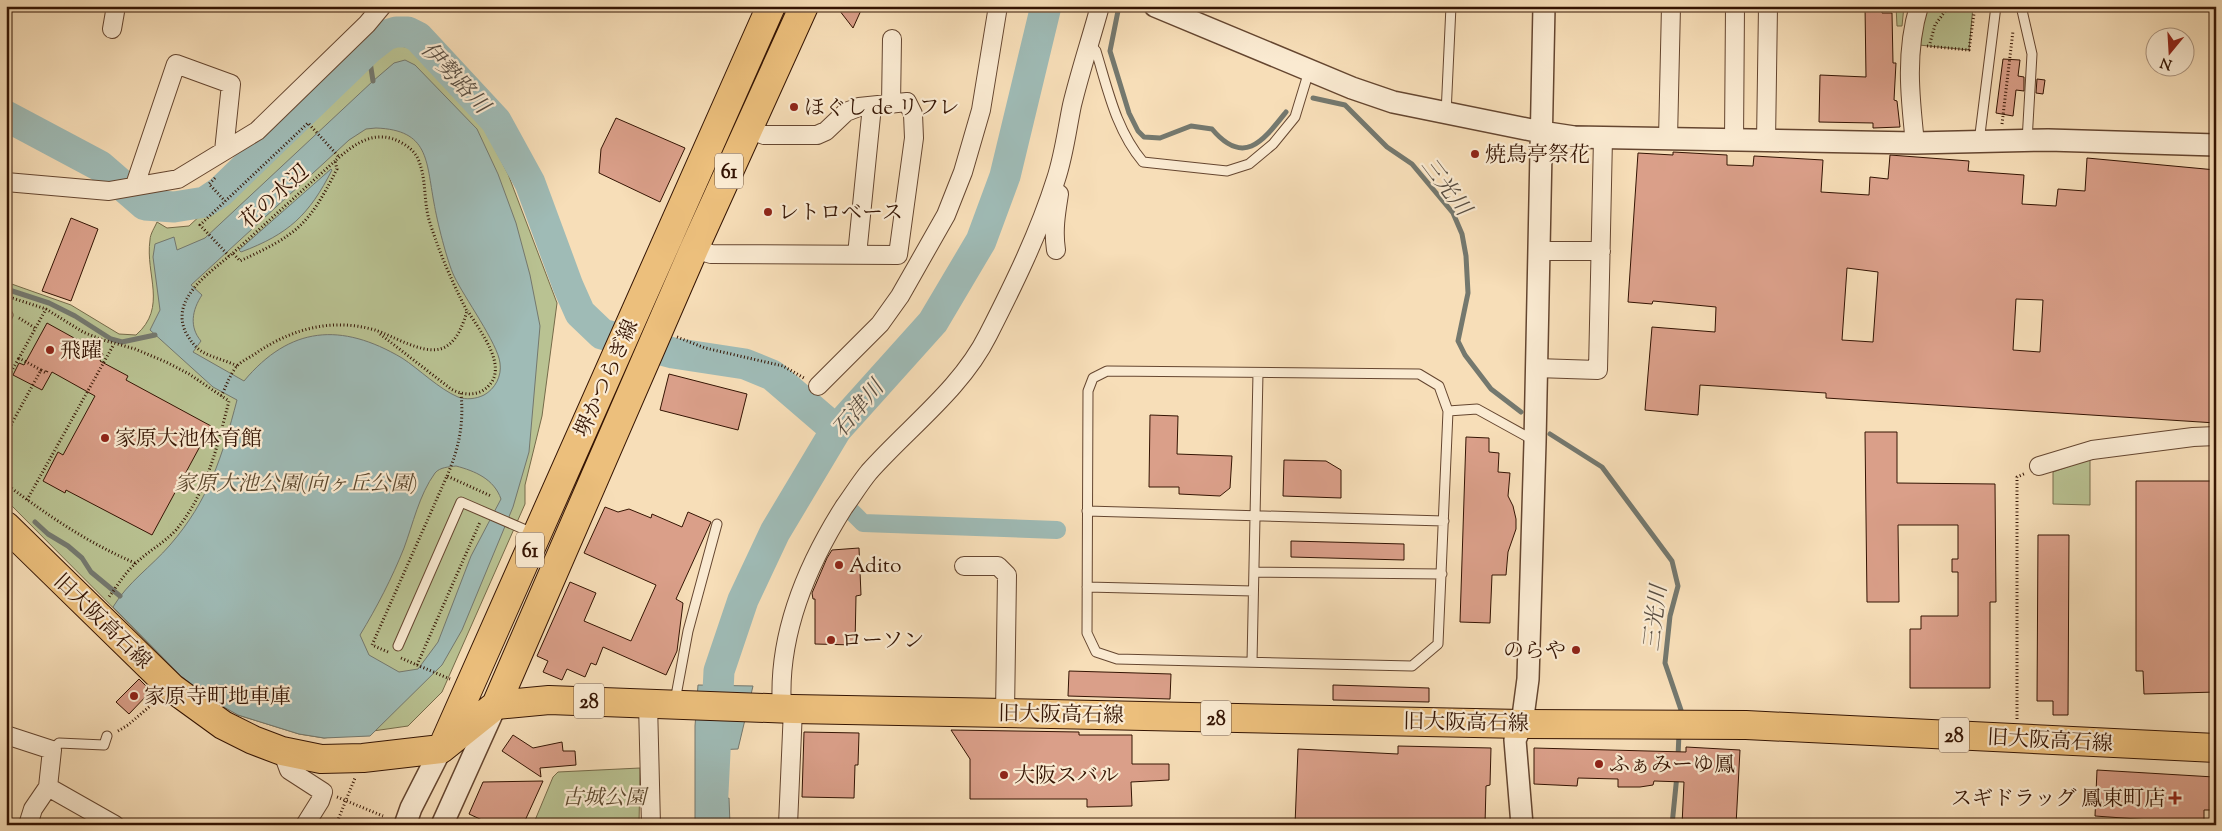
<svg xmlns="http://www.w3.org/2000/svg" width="2222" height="831" viewBox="0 0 2222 831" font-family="'Sorts Mill Goudy','Noto Serif JP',serif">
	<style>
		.green { fill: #b9c292; stroke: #766b4a }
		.water { fill: #9fbbb6; stroke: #74786e; fill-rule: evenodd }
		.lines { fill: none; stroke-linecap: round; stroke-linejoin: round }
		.stream { stroke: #74786e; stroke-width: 5 }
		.canal { stroke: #9fbbb6; stroke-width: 18 }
		.river { stroke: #9fbbb6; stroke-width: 31 }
		.building { fill: #da9f89; stroke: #341403; fill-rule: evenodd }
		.service-casing { stroke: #654630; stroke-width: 11 }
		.minor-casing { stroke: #654630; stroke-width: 20 }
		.tertiary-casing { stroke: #654630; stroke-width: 24 }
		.primary-casing { stroke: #341403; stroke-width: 30 }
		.path { stroke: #341403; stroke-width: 3; stroke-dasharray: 1 2.5; stroke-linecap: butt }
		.service { stroke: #faead1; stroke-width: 9 }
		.minor { stroke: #faead1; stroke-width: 18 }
		.tertiary { stroke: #faead1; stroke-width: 21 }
		.primary { stroke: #ecbf7c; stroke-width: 28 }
		.poi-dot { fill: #8f2418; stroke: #faead1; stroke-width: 2 }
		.labels { text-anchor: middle; stroke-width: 4.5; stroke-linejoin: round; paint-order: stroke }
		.shield { fill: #faead1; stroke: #6f5441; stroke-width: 1 }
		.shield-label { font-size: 20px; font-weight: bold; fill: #341403 }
		.poi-label { font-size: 21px; fill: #341403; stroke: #faead1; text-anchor: start }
		.street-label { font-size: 21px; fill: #341403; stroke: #faead1 }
		.park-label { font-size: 21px; font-style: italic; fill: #5c482e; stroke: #faead1 }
		.water-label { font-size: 22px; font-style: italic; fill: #594e42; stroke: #faead1 }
	</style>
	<rect width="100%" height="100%" fill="#f7deb8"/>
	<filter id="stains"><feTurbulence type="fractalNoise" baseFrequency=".004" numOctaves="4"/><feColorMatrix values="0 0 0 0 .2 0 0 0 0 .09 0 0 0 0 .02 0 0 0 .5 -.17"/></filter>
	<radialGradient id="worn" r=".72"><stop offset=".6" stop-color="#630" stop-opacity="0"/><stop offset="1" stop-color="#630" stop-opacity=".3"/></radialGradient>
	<path class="green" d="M1896,6H1904L1902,26H1897Z
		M1929,6H1973L1969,50L1919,45L1920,33Z
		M397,46L408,47L422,59L483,126L508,174L557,303L542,416L525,485V504L442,692L408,726L324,738L299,734L238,715L181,676L6,500V282L71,305L119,334L136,335C168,307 145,275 150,240C150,234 155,227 157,222L167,228L189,226L352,74L385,49Z
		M2090,459V505L2053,504V472Z
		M640,768L639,825H533L553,777L558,772Z
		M1538,820H1592V825H1538Z"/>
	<path class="water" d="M405,60L415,65L477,129L498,174L516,223L530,275L540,326L529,452L513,507L462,630L442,665L370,736L324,738L299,734L238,715L208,698L181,676L113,607C128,582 151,567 170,545C209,500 222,457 237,400L213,387L150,330L160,310L153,257L155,244L174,237L177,250L205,238L373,81L394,63ZM376,128C429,130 426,160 434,203C437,221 447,261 454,276C464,297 498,344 500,363C502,376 495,389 484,395C476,399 466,400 458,397C439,389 419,369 402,358C341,322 290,326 244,381L193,352L201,341C189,327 192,310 202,295L191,285L349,140L366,129ZM456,466C475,471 494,479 501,499L471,556L438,642L418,669L399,672L369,655L360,635C377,607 392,578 404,548C413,524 419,495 435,473C440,467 449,467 456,466Z
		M331,169L332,170C309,215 289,234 241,252L239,250Z
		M698,685L753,686L738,749L714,750L709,754L712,758L710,795L715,802L729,798L730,825H695V726Z"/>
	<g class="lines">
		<path class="stream" d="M1119,6L1110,51L1129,113L1138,131L1144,137L1160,138L1191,126L1212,129C1244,167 1263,141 1286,112
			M368,49L373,81
			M1313,98L1345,105L1387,147L1412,164L1453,213L1462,234L1466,256L1468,293L1458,341L1465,355L1491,389L1521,412
			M6,289L49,303L75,316L111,339L122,342L155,335
			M1550,434L1602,467L1672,561L1678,586L1670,616L1665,663L1681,710L1680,717
			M35,522L48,534L68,546L82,558L91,572L120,596
			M1678,757L1679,733
			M1672,825L1677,775"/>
		<path class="canal" d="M852,512L863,523L1057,530"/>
		<path class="river" d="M6,116L100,166L145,205L174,207L205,202L220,192L368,49L386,35L396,32H408L418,37L496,121L530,183L568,286L580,313L602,334L673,353L745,364L772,375L836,430
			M714,825L712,813L719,671L743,600L775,532L836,430L933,322L981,241L1005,176L1046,6"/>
	</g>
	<path class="building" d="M836,6H863L853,28Z
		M1865,6H1882V13H1892L1893,63H1896L1894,100L1897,101L1900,127L1873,128V123L1819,122L1820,75L1866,77Z
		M2003,59L2020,60L2018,76L2024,77V91L2016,90L2013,116L1996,113Z
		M2037,79L2045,80L2043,94L2036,93Z
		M616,118L685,148L660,202L599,173L601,149Z
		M1673,152L1727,155V165L1753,166L1754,156L1823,160L1821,192L1869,195L1870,177L1888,179L1890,155L1969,161L1968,171L2024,175L2022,204L2056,206L2058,189L2085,191L2087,158L2216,170V329L2214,363H2216V423L1826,398V393L1700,385L1698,415L1645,410L1652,327L1715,332L1716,307L1653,301L1652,304L1628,302L1638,153L1673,155ZM1847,268L1878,272L1873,342L1842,340ZM2016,299L2043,300L2040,352L2013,350Z
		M71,218L98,229L71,301L42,291Z
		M47,323L103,354L100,361L128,376L126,380L211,426L152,535L66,490L65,493L43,481L58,452L63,455L95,396L52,372L42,390L13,375L19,363L24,365Z
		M669,374L747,394L738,430L660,410Z
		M1150,415L1178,416L1177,454L1232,456L1230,488L1220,496L1179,494V487H1149Z
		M1865,432H1897V483L1995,484L1996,602H1990V688H1910V629H1921V616H1958V572H1952V559H1958V525H1898L1899,602H1867Z
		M1466,437L1489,438V452L1499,453L1498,472L1510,473L1508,496L1513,506L1516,519V529L1508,552L1506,575H1492L1490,623L1460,622Z
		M1284,460L1326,461L1341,470V498L1283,496Z
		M2136,481H2216V692L2144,694L2143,671H2136Z
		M605,507L618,512L629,509L651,518L652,514L682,527L688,512L711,522L676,599L683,603L677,651L666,675L603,647L596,665L591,663L585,677L567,669L562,680L543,672L548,661L537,656L570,582L596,593L584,621L631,641L656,585L584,553Z
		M2038,535H2069L2068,715H2053V701H2037Z
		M1291,541L1404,544V560L1291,557Z
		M859,548L861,595L856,596L855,645L815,644V599H813L812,593L827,558L832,550Z
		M1069,671L1171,674L1170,699L1068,696Z
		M139,679L151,691L129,714L116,702Z
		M1333,685L1429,688V702L1333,700Z
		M951,730L1079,732V735H1132V764H1169V780L1131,782L1132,806L1087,807V799H970V759Z
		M804,732L859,733L858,765H855L854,798L802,797Z
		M513,735L533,748L562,742L563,751H575L576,765L540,768L541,777L502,751Z
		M1398,746L1491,748L1490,785L1486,786L1485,825H1295L1298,749L1398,754Z
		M1686,747L1740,750L1736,825H1682L1684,782L1654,781L1653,785L1640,787H1618V779L1578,778L1577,786L1534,784V748L1686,752Z
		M2097,770L2214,777L2212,810H2204V825H2179V822L2095,816Z
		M543,781L523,825H493L469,814L483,782Z"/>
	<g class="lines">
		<defs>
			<path id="service" d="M2021,6L2032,54L2027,141
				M1090,44L1096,51C1108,90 1116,130 1143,162L1227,171L1249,164L1273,144L1295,117L1309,71
				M1446,114L1451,6
				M1979,142L1996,6
				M6,314L8,315L6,319
				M1107,371L1419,374L1439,386L1448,411L1438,644L1412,666L1117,659L1096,652L1087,633L1088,391L1093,378Z
				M1448,411L1477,409L1535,441
				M1087,511L1444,521
				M1254,572L1442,574
				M1087,587L1253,591
				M398,646L461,502L535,534
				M1252,662L1258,373
				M675,701L688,631L717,524
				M52,750L59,743L104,745L107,736"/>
			<path id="minor" d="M112,29L116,6
				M891,104L892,39
				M1668,139L1671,6
				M1734,141L1735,6
				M1766,142L1768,6
				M1915,143C1910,97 1905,52 1919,6
				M6,182L109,191L178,179L257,131L367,24L382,6
				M135,185L176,64L231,84L224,151
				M694,249L711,254L898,255L914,138L913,114L907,102L859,107L846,112L826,131L817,135H764L748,129
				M1056,250C1053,230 1056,213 1059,194
				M1539,251H1601
				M857,255L872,106
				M1536,368L1598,370L1603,138
				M818,386L880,324L900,296L946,215L963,172L981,110L998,6
				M2039,466L2092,450L2193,437L2216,436
				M964,566H998L1007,575L1005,713
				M648,703L651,825
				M782,708C777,636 806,567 844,507C852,496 860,483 869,472C909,427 961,389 988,335C1014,284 1039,233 1056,179C1064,155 1067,129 1072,105C1080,72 1091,39 1100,6
				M6,735L52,750L48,787L33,809L28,825
				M282,751L289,770L323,792L320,801L305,825
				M48,787L115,825
				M788,825L793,709"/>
			<path id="tertiary" d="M1155,6L1352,88L1393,102L1541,132L1574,137L1915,143L2048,140L2216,145
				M405,825L411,808L441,749
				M442,825L496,705
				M1522,825L1515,740L1522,724L1528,679L1535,442L1544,6"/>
			<path id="primary" d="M6,526L172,688L223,725L253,740L282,751L321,759L363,758L441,749L496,705L549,700L793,709L1005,713L1522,724L1746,725L2216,748
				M496,705L694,249L804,6
				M443,746L771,6"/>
		</defs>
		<use href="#service" class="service-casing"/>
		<use href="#minor" class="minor-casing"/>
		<use href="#tertiary" class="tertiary-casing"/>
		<use href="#primary" class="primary-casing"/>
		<path class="path" d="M1930,43L1935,25L1949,6
			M1927,46L1969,50L1975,6
			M2002,124L2013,31
			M215,178L209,184L225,201
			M233,253L335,161
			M229,256L200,225L308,123L339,157
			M6,296L46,309L83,332L100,339L135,349L166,362L189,374L229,401C217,447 207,493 176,530C163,544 148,551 135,564C125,573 117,586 109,597
			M19,318L35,328
			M380,334L451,389C460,394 472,396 482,391C514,372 480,332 468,311
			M677,337L705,348L783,366L804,378
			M41,370L19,358L46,309
			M6,381L19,358
			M221,396C226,387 230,374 237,366C243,360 253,356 259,351C295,328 333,318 375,330C393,336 422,354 440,349C456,345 463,325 467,311C452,282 440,254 430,223C423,202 427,179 418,159C415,152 409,147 402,143C376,128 355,143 335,161L337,169C308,226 298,234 240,261L233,253C211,272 169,298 186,333C190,340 195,347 201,351C212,358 226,360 237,366
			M6,420L12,423
			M6,442L12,423L41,370L46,373L48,369
			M447,476C459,448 464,424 461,393
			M6,484C47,515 88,543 135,563
			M27,500L114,344
			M388,652L372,645L447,476L491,496
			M401,658L417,665L480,522
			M417,665L450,679
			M2017,719V477L2026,473
			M118,731L128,725L156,701
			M337,797L383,816
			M326,823L337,822L340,825
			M336,825L355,778"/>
		<use href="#service" class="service"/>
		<use href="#minor" class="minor"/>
		<use href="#tertiary" class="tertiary"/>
		<use href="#primary" class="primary"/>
	</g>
	<g class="poi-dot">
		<circle cx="794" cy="107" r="5"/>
		<circle cx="1475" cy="154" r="5"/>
		<circle cx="768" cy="212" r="5"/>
		<circle cx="50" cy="350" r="5"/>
		<circle cx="105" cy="438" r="5"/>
		<circle cx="839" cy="565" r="5"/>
		<circle cx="831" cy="640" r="5"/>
		<circle cx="1576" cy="650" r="5"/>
		<circle cx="134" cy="696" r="5"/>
		<circle cx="1599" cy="764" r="5"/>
		<circle cx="1004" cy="775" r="5"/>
		<path d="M2172.5 790.5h5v5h5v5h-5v5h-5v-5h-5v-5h5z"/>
	</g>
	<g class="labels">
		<g class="shield">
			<rect x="715" y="153.5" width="28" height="35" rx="4"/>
			<rect x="516" y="532.5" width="28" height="35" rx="4"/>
			<rect x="574" y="683.5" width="30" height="35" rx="4"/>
			<rect x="1201" y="700.5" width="30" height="35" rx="4"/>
			<rect x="1939" y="717.5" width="30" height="35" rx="4"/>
		</g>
		<g class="shield-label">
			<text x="729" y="178">61</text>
			<text x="530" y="557">61</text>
			<text x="589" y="708">28</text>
			<text x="1216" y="725">28</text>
			<text x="1954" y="742">28</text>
		</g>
		<g class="poi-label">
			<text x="804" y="114">ほぐし de リフレ</text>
			<text x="1485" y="161">焼鳥亭祭花</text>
			<text x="778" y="219">レトロベース</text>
			<text x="60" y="357">飛躍</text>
			<text x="115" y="445">家原大池体育館</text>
			<text x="849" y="572">Adito</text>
			<text x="841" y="647">ローソン</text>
			<text x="1566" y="657" text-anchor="end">のらや</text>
			<text x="144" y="703">家原寺町地車庫</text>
			<text x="1609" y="771">ふぁみーゆ鳳</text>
			<text x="1014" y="782">大阪スバル</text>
			<text x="2165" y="805" text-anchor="end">スギドラッグ 鳳東町店</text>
		</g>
		<g class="street-label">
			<text transform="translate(274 196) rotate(-42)" y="7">花の水辺</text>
			<text transform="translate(606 378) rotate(-66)" y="7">堺かつらぎ線</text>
			<text transform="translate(103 621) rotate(44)" y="7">旧大阪高石線</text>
			<text transform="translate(1061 714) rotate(1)" y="7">旧大阪高石線</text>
			<text transform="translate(1466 722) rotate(1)" y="7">旧大阪高石線</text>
			<text transform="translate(2050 740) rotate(3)" y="7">旧大阪高石線</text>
		</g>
		<g class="park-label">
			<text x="296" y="490">家原大池公園(向ヶ丘公園)</text>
			<text x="604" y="804">古城公園</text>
		</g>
		<g class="water-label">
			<text transform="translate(456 77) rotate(47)" y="8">伊勢路川</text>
			<text transform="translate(1447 186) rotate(53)" y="8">三光川</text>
			<text transform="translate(857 408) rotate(-50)" y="8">石津川</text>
			<text transform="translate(1654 618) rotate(-83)" y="8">三光川</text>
		</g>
	</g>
	<rect width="2222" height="831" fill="none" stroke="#f7deb8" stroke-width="25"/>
	<rect x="8" y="8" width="2207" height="816" fill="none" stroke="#341403" stroke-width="2.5"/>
	<rect x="12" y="12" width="2197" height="806" fill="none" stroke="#341403"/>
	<g transform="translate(2170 52) rotate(198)"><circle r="24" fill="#faead1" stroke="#ab947f"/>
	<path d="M0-4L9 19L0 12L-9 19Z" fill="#8f2418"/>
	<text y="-8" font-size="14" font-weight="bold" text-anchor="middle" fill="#341403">N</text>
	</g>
	<rect width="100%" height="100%" filter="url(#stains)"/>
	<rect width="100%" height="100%" fill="url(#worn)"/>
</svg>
